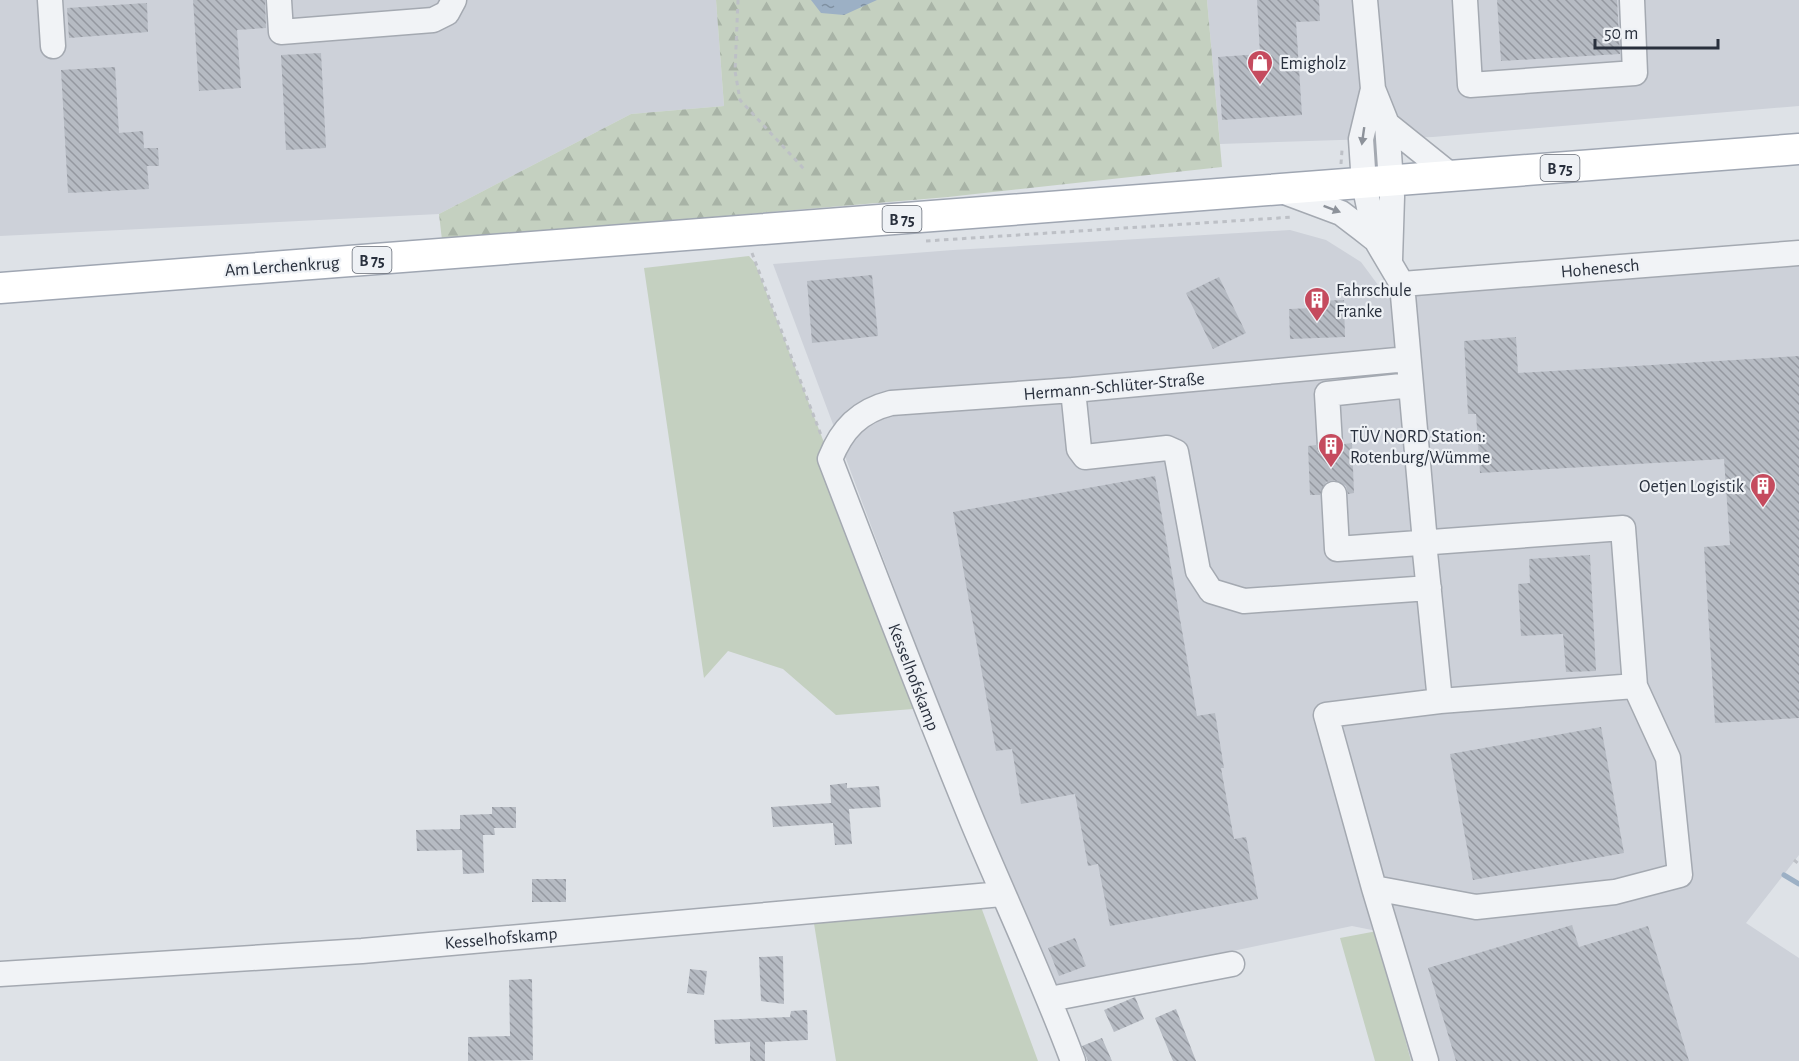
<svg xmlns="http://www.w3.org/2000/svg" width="1799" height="1061" viewBox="0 0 1799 1061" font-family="'Alegreya Sans',sans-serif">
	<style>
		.built { fill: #cdd1d9 }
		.grass { fill: #c4d0c0 }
		.forest { fill: url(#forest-firs) }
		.water { fill: url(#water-ripples) }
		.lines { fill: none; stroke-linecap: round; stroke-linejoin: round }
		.stream { stroke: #9cb0c5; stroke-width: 5 }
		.building { fill: url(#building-back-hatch) }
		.minor-casing { stroke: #a4a9b1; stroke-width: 27 }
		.major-casing { stroke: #9fa6b2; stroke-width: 33 }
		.path { stroke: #bdc0c6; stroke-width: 3; stroke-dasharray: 4.5 4.5; stroke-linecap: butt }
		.minor { stroke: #f1f3f6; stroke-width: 24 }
		.major { stroke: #fff; stroke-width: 30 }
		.oneway { fill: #8d929a }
		.labels { text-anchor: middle; stroke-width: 4.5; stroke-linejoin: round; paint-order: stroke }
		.shield { fill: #eef1f5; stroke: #646a74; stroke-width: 1.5 }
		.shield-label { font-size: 16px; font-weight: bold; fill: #29303d }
		.poi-label { font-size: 18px; fill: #29303d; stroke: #eef1f5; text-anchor: start }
		.street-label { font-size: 18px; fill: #29303d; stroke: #eef1f5 }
	</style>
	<defs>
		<pattern id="forest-firs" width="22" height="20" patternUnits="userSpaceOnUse" patternTransform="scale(1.5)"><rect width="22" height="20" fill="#c4d0c0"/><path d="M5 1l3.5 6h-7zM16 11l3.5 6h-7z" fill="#a8b3a6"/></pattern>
		<pattern id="water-ripples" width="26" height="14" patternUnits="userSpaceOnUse" patternTransform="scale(1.5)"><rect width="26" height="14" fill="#9cb0c5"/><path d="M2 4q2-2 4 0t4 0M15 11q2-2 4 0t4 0" fill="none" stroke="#7f90a1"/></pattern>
		<pattern id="building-back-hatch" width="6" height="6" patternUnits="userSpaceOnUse" patternTransform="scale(1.5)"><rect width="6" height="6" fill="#b6bbc3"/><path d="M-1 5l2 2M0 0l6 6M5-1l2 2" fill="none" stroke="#9498a0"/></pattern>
	</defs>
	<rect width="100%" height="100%" fill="#dee2e7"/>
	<path class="built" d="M0,0H716L724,106L631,114L439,214L0,236Z
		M1207,0H1799V106L1433,137L1220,144Z
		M1290,230L1326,240L1361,262L1381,289L1799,263V855L1746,923L1799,958V1061H1411L1377,931L1352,926L1056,988L937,702L773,264L953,250Z"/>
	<path class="grass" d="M749,256L755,263L926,708L836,715L783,669L728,651L704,678L644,268Z
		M977,896L1038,1061H836L812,911Z
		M1377,931L1411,1061H1375L1340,938Z"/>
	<path class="forest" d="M716,0H1207L1222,167L948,197L442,240L439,214L631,114L724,106Z"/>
	<path class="water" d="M811,0H877L844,15L821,13Z"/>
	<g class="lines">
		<path class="stream" d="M1784,875L1799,884"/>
	</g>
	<path class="building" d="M193,0H265L266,28L237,30L241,88L199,91Z
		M1257,0H1319L1320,21L1296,22L1302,115L1222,120L1218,57L1260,54Z
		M1497,0H1617L1620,54L1501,61Z
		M147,3L148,32L69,38L67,8Z
		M321,53L326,148L286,150L281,55Z
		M115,67L119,133L143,131L144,148H158L159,166H147L149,189L68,193L61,70Z
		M872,275L878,336L812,343L807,281Z
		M1219,277L1246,333L1213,349L1186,293Z
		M1344,300L1345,337L1290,339L1289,309L1313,308L1312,301Z
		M1516,337L1518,373L1799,356V718L1715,723L1704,547L1730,545L1724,459L1480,473L1476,414H1468L1464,341Z
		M1352,443L1354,493L1348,494L1346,486L1334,480L1326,482L1320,495H1310L1308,446L1316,445L1318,453L1330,459L1338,457L1344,444Z
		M1155,476L1197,716L1215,713L1224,768H1221L1234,839L1246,837L1258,899L1110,926L1098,864L1088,866L1075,794L1021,804L1012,749L996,751L953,512Z
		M1590,555L1596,671L1566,672L1563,634L1521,636L1518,584L1530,583L1529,559Z
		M1601,727L1624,853L1473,880L1450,754Z
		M847,783V788L879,786L881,807L849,809L852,844L835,845L833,823L773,827L771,807L831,803L830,785Z
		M492,807H516V828H494L495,835H483L484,873L463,874L462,850L417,851L416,830L460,829V815L492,814Z
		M532,879H566V902H532Z
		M1572,925L1579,947L1648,926L1689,1061H1456L1428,968Z
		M1075,938L1086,966L1059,976L1048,948Z
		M783,956L784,1004L761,1001L759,957Z
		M690,969L707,971L704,995L687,993Z
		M532,979L533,1060L468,1061V1037L510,1036L509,980Z
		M1135,997L1144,1019L1114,1032L1104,1010Z
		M1176,1009L1196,1061H1173L1155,1018Z
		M807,1010L808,1040L765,1042V1061H750V1042L715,1044L714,1020L790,1017L791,1011Z
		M1102,1038L1112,1061H1088L1082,1046Z"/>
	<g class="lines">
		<defs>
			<path id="minor" d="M50,0L53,46
				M279,0L281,32L433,20L447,13L454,0
				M1365,0L1373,89L1387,124L1392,197L1390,260
				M1465,0L1470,85L1635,73L1632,0
				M1373,89L1361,139L1364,184L1376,240
				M1387,124L1453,177
				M1282,191L1341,213L1362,229L1376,240L1402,284L1425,542V552L1440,701L1635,686L1623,528L1337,549L1334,494
				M1402,284L1799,253
				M1073,390L1079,449L1085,457L1167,448L1176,452L1198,571L1211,591L1244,601L1429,588
				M1330,445L1327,394L1411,385
				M1374,888L1476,907L1615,892L1680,875L1668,758L1635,686
				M0,974L362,951L1002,894
				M1050,999L1232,964
				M1073,1061C1043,980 1006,902 973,823C923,702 877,581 830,459C842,429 859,411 891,403L1073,390L1408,359
				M1426,1061L1374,888L1326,715L1440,701"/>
			<path id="major" d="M0,288L1799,149"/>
		</defs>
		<use href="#minor" class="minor-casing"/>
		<use href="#major" class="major-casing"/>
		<path class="path" d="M738,0L735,71L740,100L804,169
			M1341,164L1342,150
			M926,241L1294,217
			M752,253L821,435
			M1794,860L1799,864"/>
		<use href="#minor" class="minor"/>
		<use href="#major" class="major"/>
	</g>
	<defs><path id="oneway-solid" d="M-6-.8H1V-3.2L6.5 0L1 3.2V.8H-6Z" transform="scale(1.5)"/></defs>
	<g class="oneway">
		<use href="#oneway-solid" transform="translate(1363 136) rotate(98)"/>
		<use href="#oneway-solid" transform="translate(1332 209) rotate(21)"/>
	</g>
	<defs>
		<symbol id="shop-pin" viewBox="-11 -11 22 30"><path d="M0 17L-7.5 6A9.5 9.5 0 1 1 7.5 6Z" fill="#c54b5e" stroke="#eef1f5"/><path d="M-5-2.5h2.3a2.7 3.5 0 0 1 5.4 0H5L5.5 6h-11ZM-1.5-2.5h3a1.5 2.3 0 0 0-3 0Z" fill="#fff"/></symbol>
		<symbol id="building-pin" viewBox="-11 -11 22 30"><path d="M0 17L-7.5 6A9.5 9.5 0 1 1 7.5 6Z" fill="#c54b5e" stroke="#eef1f5"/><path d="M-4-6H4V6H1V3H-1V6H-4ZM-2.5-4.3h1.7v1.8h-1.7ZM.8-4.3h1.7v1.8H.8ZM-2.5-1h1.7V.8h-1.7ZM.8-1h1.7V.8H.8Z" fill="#fff"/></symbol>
	</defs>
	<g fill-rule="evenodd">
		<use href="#shop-pin" x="1245" y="48" width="30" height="40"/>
		<use href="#building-pin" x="1302" y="285" width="30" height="40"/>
		<use href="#building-pin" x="1316" y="431" width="30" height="40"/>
		<use href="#building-pin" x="1748" y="471" width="30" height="40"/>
	</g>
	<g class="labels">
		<g class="shield">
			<rect x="1540.5" y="155" width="39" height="26" rx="4.5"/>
			<rect x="882.5" y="206" width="39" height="26" rx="4.5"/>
			<rect x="352.5" y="247" width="39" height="26" rx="4.5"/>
		</g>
		<g class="shield-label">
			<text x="1560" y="174">B 75</text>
			<text x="902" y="225">B 75</text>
			<text x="372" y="266">B 75</text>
		</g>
		<g class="poi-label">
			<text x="1280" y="69">Emigholz</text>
			<text x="1336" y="296">Fahrschule<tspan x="1336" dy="21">Franke</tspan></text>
			<text x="1350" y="442">TÜV NORD Station:<tspan x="1350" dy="21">Rotenburg/Wümme</tspan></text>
			<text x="1744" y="492" text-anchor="end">Oetjen Logistik</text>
		</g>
		<g class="street-label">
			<text transform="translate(282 266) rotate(-4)" y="6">Am Lerchenkrug</text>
			<text transform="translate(1600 268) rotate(-5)" y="6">Hohenesch</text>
			<text transform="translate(1114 386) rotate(-5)" y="6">Hermann-Schlüter-Straße</text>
			<text transform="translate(914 677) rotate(69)" y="6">Kesselhofskamp</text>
			<text transform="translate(501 938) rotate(-5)" y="6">Kesselhofskamp</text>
		</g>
	</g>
	<path d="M1595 39v9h123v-9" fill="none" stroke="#29303d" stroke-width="3"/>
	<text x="1604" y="39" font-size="18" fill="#29303d" stroke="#eef1f5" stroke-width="4.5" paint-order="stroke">50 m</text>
</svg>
